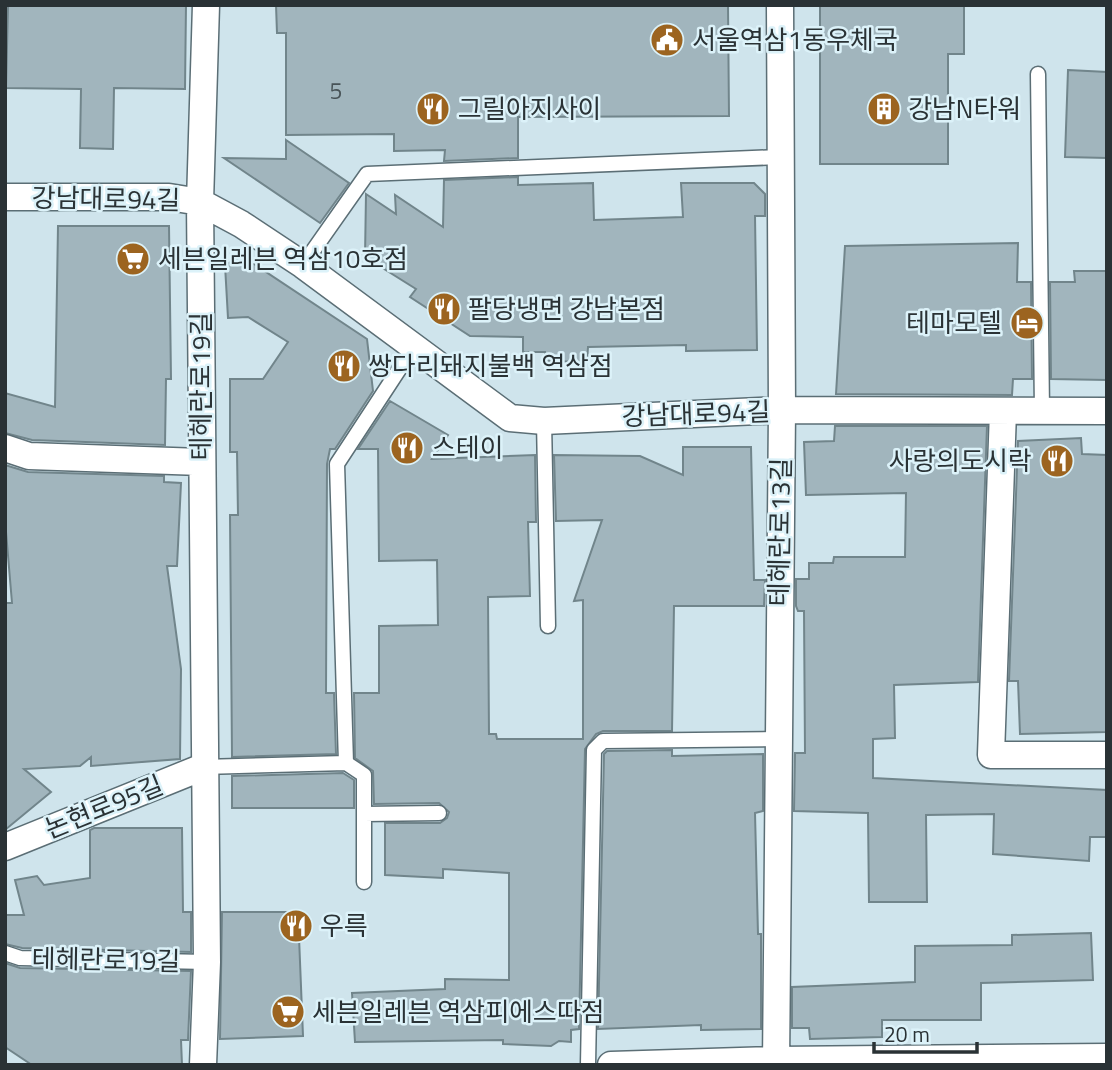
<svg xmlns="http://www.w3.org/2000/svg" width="1112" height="1070" viewBox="0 0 1112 1070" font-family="'Titillium Web','Noto Sans KR',sans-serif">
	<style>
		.building { fill: #a1b5bd; stroke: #71858b; stroke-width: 2 }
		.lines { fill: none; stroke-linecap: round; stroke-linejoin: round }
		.service-casing { stroke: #5b6e75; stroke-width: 17 }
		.minor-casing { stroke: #5b6e75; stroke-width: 29 }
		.service { stroke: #fff; stroke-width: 14 }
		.minor { stroke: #fff; stroke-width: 26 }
		.labels { text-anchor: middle; stroke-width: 5; stroke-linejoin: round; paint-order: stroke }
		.number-label { font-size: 23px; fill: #485357 }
		.poi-label { font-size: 26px; fill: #2a3235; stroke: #dcf2f9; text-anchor: start }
		.street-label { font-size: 26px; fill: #2a3235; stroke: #dcf2f9 }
	</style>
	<rect width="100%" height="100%" fill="#cfe4ec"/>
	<path class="building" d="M8,5H186L185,89L114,88L113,149L80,148L81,89L6,88Z
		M276,5H728L729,116L518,117V158L444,161L445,150L394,151V134L286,135V33H277Z
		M820,5H964V54H948V164H820Z
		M1068,70L1107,72V158L1065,157Z
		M286,140L349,183L320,223L224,158L286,159Z
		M518,177V185L593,183L594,220L683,217L681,183H754L765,194V216H755L757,350L686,351V345L588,347L587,362L545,361V352H523V337L470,336L410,297L416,289L365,257L366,194L396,214L395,195L443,227L444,180Z
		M58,226H169L171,379H166L165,445L32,440L5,433V393L55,407Z
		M1018,243L1017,282H1031L1032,379H1013L1012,395L836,394L845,246Z
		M242,256L367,339L373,391L335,449H330L327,464L326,693H334L336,754L232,757L230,515H238L237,452H230V379H263L288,342L248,317L228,318L225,265Z
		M1074,271H1107V380L1051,379L1050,282H1075Z
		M390,401L448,435L432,459L535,455L536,522H528L530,596L488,597L489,734H496L497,739H583V600L574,601L602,520L556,521L554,455L640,456L683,475V447H751L754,580H765L764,606H674L672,731H603L596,734L585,749L579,1029L571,1030V1042L559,1041L551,1046L503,1044V1040L355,1042L352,993L445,989V979L509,980V873L443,869V878L385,875V823H440L447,818L449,812L439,803L374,804L373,771L355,758L354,693H379V626L438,625L437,560L379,561L378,449H358Z
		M835,426H987L978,682L894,685L895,738L873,739V778L1107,790V837H1090L1089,861L993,854L994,814L926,815L927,902H869L868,813L794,811L795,753H805L804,611H798L796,606V579H809V563H833L834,557H905L906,493L806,495L804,442L834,441Z
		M1081,438L1082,454L1107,455V732L1020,734L1018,681H1009L1018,441Z
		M5,465L28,472L164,476V482L181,483L177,566H167L181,669L180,759L91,766V757L80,766L24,769L51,792L5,830V603H12L5,520Z
		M672,750V756L763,754V811L755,813L758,934H761V1029L701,1030V1025L598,1029L604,754L607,751Z
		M343,773L354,780V808H232V776Z
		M94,828H182L183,912H191V952L22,948L5,944V915H24L15,880L37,876L44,885L90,878V830Z
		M222,912H298L303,1036L220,1039Z
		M1091,933L1093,980L981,983V1020H882V1037L810,1039L809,1028H792V987L915,982V946L1012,945V935Z
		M5,963L20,968L191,971L188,1040H181L182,1065H32L5,1047Z"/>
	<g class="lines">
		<defs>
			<path id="service" d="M1038,74L1042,411
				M303,265L367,174L779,157
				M544,421L548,626
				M346,763L337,464L415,345
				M203,767L346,763L364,775V882
				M364,814L439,813
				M5,953L20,958L207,962
				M588,1065L594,750L603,741L778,739"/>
			<path id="minor" d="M5,197H169L200,202L241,224L303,265L510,418L544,421L782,410L1107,411
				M1003,411L991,755H1107
				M5,448L29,456L201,462
				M5,847L203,767
				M203,1065L207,962L200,202L206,5
				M611,1065L776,1060L1107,1057
				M776,1065L782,410L780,5"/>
		</defs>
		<use href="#service" class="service-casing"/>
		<use href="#minor" class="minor-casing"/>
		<use href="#service" class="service"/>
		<use href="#minor" class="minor"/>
	</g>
	<defs>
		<symbol id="civic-disc" viewBox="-11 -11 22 22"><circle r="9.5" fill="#9c6420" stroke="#dcf2f9"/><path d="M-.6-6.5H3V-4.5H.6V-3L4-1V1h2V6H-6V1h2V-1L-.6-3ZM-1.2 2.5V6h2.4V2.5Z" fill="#fff"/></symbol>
		<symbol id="restaurant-disc" viewBox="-11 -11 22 22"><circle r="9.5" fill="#9c6420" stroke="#dcf2f9"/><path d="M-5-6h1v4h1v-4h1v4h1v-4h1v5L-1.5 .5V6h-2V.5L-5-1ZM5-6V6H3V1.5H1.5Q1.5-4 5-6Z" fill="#fff"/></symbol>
		<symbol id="building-disc" viewBox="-11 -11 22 22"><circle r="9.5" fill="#9c6420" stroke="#dcf2f9"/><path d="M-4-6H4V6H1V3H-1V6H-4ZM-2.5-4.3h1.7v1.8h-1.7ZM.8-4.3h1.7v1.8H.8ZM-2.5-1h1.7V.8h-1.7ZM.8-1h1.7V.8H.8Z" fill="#fff"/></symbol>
		<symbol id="supermarket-disc" viewBox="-11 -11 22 22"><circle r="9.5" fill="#9c6420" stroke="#dcf2f9"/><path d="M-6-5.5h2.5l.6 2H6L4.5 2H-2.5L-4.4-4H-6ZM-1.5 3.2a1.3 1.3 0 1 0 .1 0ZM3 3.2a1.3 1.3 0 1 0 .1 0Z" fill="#fff"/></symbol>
		<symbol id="hotel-disc" viewBox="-11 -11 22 22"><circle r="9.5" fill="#9c6420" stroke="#dcf2f9"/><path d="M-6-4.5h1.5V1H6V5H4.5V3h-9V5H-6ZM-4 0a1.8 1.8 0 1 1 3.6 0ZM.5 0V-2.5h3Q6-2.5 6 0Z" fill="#fff"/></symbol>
	</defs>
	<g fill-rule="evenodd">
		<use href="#civic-disc" x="648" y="21" width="38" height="38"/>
		<use href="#restaurant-disc" x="414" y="90" width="38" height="38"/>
		<use href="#building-disc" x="865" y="90" width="38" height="38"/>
		<use href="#supermarket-disc" x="114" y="240" width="38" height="38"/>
		<use href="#restaurant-disc" x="425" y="290" width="38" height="38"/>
		<use href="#hotel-disc" x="1008" y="304" width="38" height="38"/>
		<use href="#restaurant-disc" x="325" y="347" width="38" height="38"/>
		<use href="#restaurant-disc" x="388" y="429" width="38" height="38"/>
		<use href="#restaurant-disc" x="1038" y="442" width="38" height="38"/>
		<use href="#restaurant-disc" x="277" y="907" width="38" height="38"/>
		<use href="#supermarket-disc" x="269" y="993" width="38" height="38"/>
	</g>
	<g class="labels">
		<g class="number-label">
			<text x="336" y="99">5</text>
		</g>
		<g class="poi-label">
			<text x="692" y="49">서울역삼1동우체국</text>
			<text x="458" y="118">그릴아지사이</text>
			<text x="908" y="118">강남N타워</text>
			<text x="158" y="268">세븐일레븐 역삼10호점</text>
			<text x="468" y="318">팔당냉면 강남본점</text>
			<text x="1002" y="332" text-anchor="end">테마모텔</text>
			<text x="368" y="375">쌍다리돼지불백 역삼점</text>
			<text x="432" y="457">스테이</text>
			<text x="1032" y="470" text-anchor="end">사랑의도시락</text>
			<text x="320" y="935">우륵</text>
			<text x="312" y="1021">세븐일레븐 역삼피에스따점</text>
		</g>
		<g class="street-label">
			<text transform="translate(106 199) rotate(1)" y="9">강남대로94길</text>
			<text transform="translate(201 386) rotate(-90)" y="9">테헤란로19길</text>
			<text transform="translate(696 414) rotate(-2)" y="9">강남대로94길</text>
			<text transform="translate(780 532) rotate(-89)" y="9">테헤란로13길</text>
			<text transform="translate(104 807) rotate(-22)" y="9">논현로95길</text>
			<text transform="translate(106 960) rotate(1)" y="9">테헤란로19길</text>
		</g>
	</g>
	<rect width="1112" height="1070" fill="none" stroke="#2a3235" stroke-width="14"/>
	<path d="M874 1042v10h103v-10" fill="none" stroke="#2a3235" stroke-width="3.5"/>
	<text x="884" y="1042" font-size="21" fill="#2a3235" stroke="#dcf2f9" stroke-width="5" paint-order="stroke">20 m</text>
</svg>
